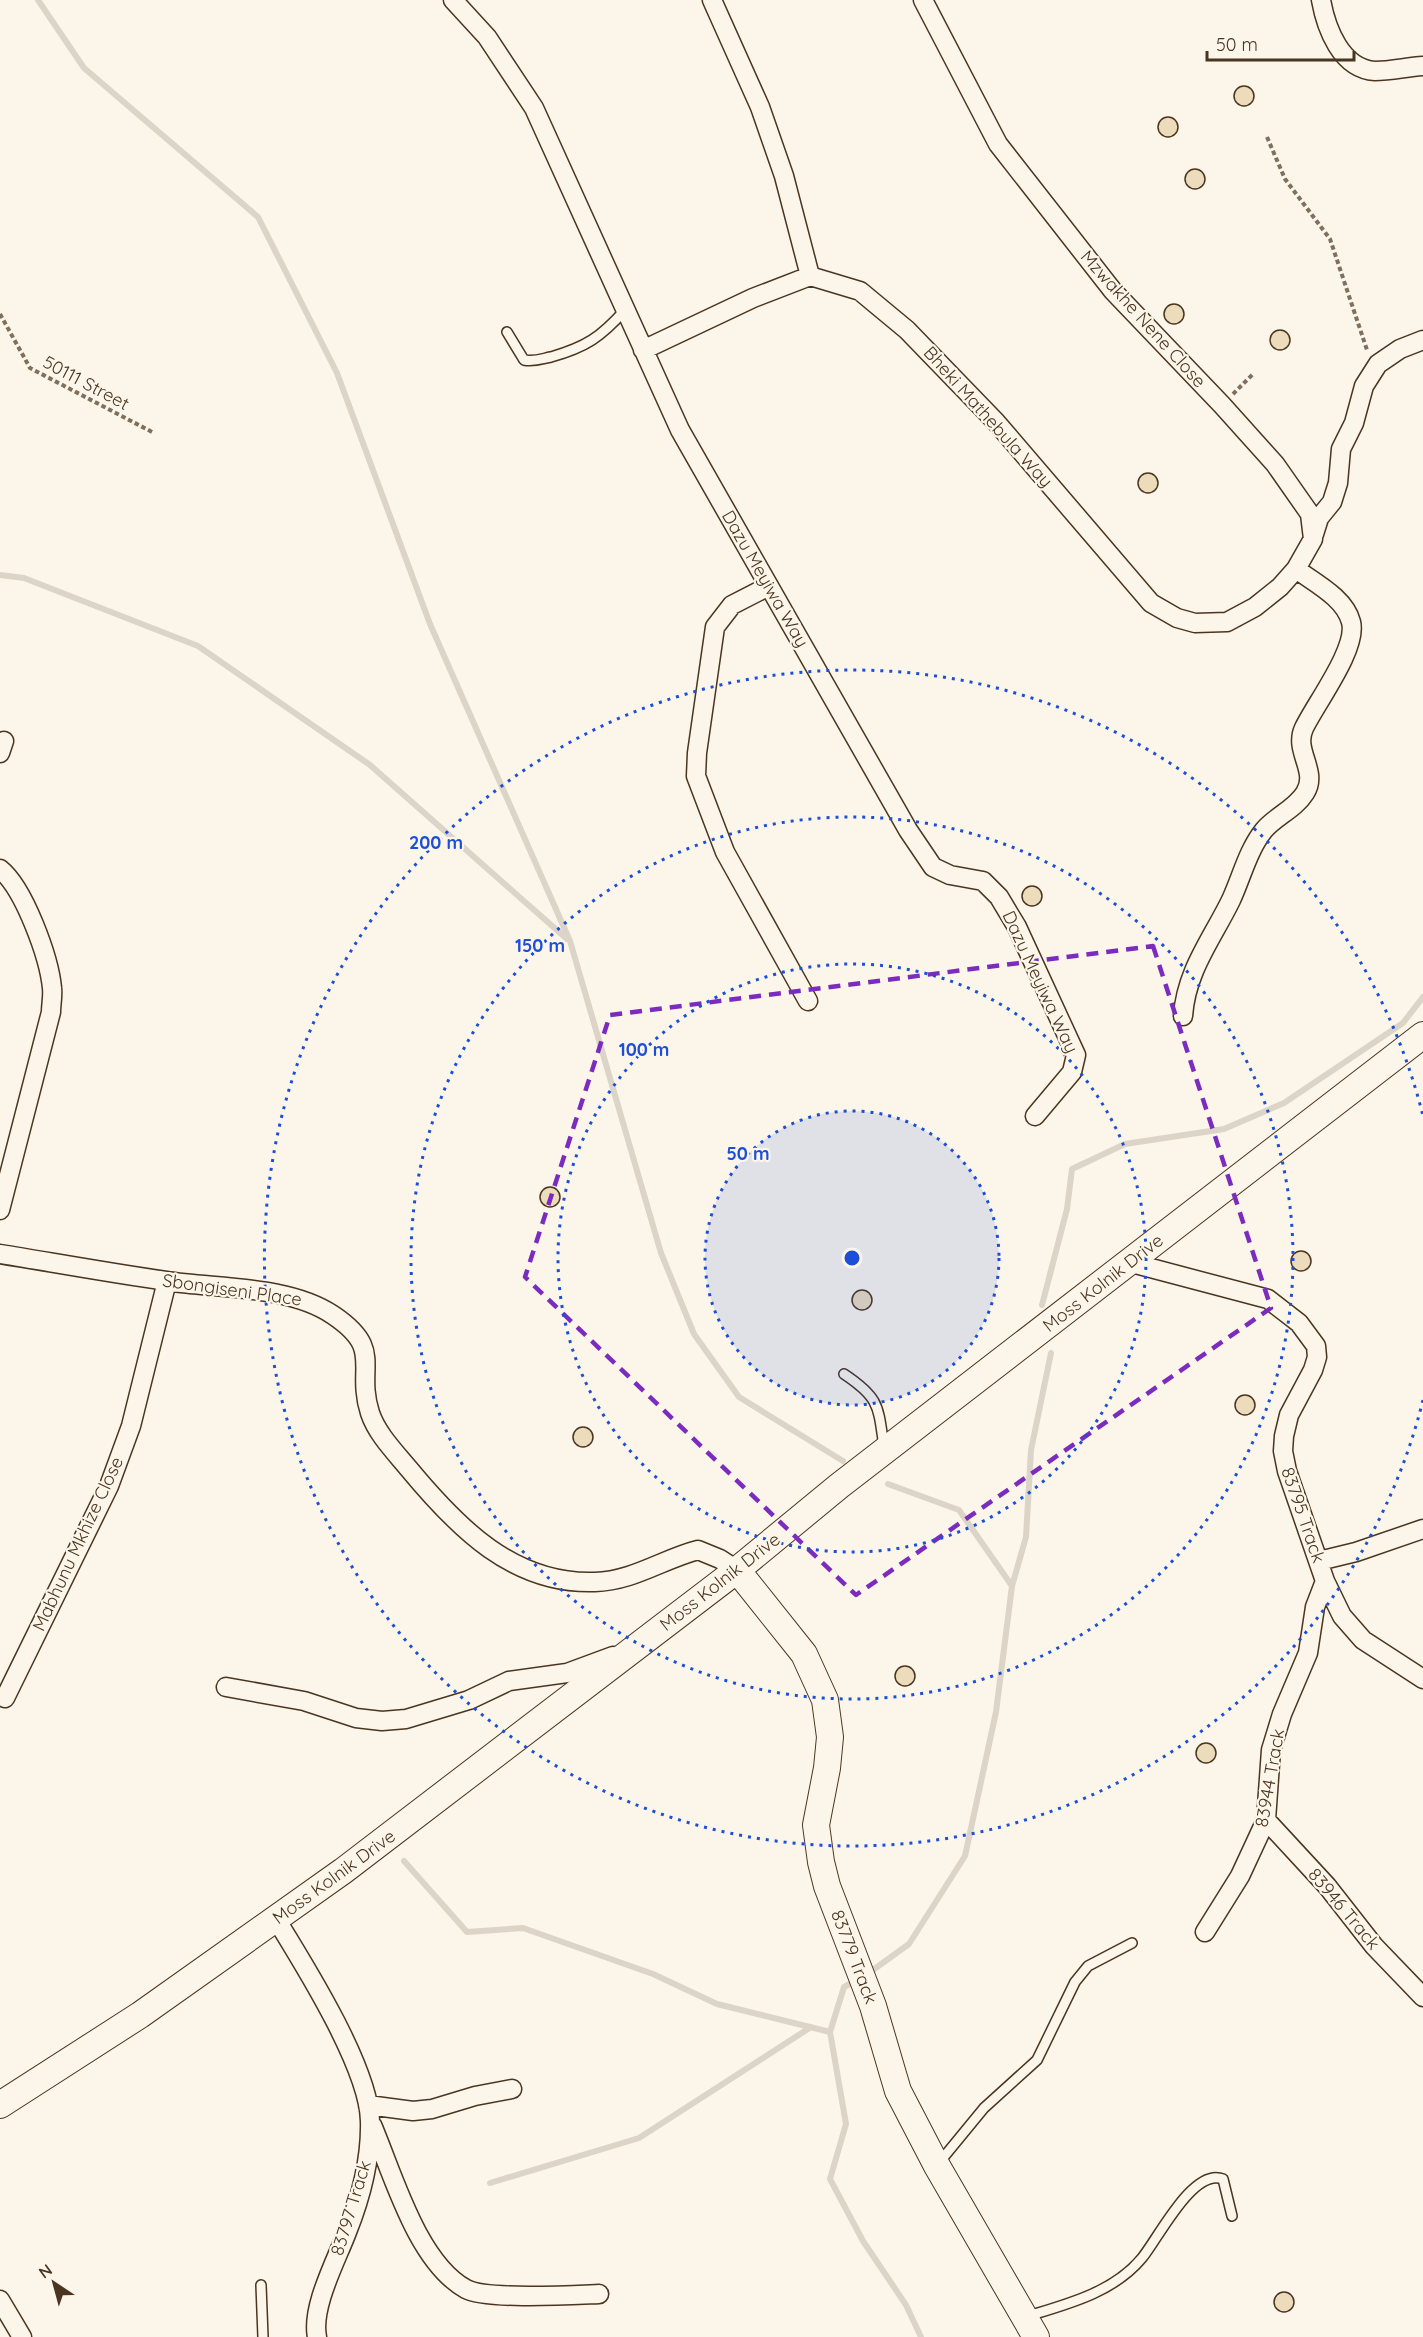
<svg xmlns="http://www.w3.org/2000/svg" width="1423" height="2337" viewBox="0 0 1423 2337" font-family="Quicksand,sans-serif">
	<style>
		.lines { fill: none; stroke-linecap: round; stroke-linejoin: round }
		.stream { stroke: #dcd4c6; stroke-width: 6 }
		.building { fill: #ecdcbc; stroke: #4a3520; stroke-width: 1.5 }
		.lane-casing { stroke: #4a3520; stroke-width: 12 }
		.street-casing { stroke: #4a3520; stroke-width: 21 }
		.secondary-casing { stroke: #4a3520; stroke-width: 28 }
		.path { stroke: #7f6f5c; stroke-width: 4; stroke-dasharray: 4.5 3; stroke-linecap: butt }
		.lane { stroke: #fbf6e9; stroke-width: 9 }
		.street { stroke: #fbf6e9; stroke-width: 18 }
		.secondary { stroke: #fbf6e9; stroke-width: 26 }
		.marked { fill: none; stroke: #7b2cbf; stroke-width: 4.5; stroke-dasharray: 12 8; stroke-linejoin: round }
		.ring { fill: none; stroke: #1d4ed8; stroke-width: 3; stroke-dasharray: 3 6 }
		.labels { text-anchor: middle; stroke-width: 4.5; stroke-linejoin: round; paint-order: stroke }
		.street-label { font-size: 18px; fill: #4a3520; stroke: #fbf6e9 }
		.centre { fill: #1d4ed8; stroke: #fbf6e9; stroke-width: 3 }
		.ring-label { font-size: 18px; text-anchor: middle; font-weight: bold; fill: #1d4ed8; stroke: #fbf6e9; stroke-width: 4.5; stroke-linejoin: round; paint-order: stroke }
	</style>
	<rect width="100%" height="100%" fill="#fbf6e9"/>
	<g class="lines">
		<path class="stream" d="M38,0L84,68L258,217L337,373L430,624L570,941L661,1253L694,1334L739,1397L843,1461
			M0,575L24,578L198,646L370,765L567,939
			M1042,1305L1067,1209L1072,1169L1125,1144L1224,1129L1284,1103L1403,1023L1423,997
			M1012,1586L1026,1537L1031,1450L1051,1353
			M404,1861L467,1932L523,1928L653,1974L717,2004L830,2032
			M866,1975L909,1944L965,1856L996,1712L1012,1586L959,1510L888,1484
			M857,1980L844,1987L830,2032L846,2124L830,2179L863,2241L906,2305L921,2337
			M490,2183L639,2138L811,2027"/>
	</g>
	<path class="building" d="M1234 96a10 10 0 1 1 20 0a10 10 0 1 1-20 0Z
		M1158 127a10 10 0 1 1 20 0a10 10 0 1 1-20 0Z
		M1185 179a10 10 0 1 1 20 0a10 10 0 1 1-20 0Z
		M1164 314a10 10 0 1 1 20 0a10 10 0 1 1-20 0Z
		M1270 340a10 10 0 1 1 20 0a10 10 0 1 1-20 0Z
		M1138 483a10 10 0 1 1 20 0a10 10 0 1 1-20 0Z
		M1022 896a10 10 0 1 1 20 0a10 10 0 1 1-20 0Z
		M540 1197a10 10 0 1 1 20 0a10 10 0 1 1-20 0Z
		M1291 1261a10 10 0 1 1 20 0a10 10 0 1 1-20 0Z
		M852 1300a10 10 0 1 1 20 0a10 10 0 1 1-20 0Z
		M1235 1405a10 10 0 1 1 20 0a10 10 0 1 1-20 0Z
		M573 1437a10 10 0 1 1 20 0a10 10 0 1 1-20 0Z
		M895 1676a10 10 0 1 1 20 0a10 10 0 1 1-20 0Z
		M1196 1753a10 10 0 1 1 20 0a10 10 0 1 1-20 0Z
		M1274 2302a10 10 0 1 1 20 0a10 10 0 1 1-20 0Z"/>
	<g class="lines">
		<defs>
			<path id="lane" d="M507,332L524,360C534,362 541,359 551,357C586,347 601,337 625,310
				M844,1374C880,1398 878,1406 884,1447
				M938,2164L984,2108L1037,2060L1075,1982L1088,1966L1132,1943
				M261,2285L263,2337
				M1028,2316C1068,2304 1114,2292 1142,2258C1158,2239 1193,2167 1223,2179L1232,2216"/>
			<path id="street" d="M453,0L487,37L534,108L680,430L908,830L933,867L950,875L983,881L999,897L1017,927L1076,1055L1072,1072L1035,1116
				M712,0L760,107L784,176L810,276
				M1321,0C1326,28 1341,69 1375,71C1391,71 1407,67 1423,66
				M643,350L753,298L810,276L860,291L907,330L996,422L1151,603L1177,618L1195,623L1227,622L1255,607L1280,587L1296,569L1313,539L1310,514L1275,464L1222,405L1113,291L998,144L923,0
				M1314,534L1319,518L1332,502L1338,483L1341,449L1354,423L1364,386L1378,364L1400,349L1423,340
				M769,586L732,605L715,627L697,753L696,776L725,852L808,1001
				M0,753L4,741
				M0,869C24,888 49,957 52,988C53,996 51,1004 51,1012L0,1210
				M1183,1016C1186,971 1212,939 1231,900C1242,876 1248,850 1264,830C1276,816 1295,809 1305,793C1319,771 1293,751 1304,728C1316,703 1358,648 1351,622C1345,598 1315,583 1296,569
				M0,1254C55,1263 110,1273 166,1281C218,1289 288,1285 333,1315C385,1350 355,1366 370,1413C377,1434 395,1452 409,1469C457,1527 513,1585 595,1582C633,1581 663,1559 698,1550L720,1559L737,1570
				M1128,1262L1268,1299L1299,1323L1316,1346L1317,1357L1313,1370L1289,1415L1284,1436L1283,1451L1287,1471L1325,1581L1342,1616L1363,1640L1423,1679
				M1319,1561L1356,1552L1423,1529
				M226,1687L304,1701L356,1718L382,1721L406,1719L469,1700L509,1681L567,1673L613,1656
				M5,1698L109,1486L131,1426L167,1281
				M1266,1820L1327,1886L1374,1946L1423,1997
				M276,1919C305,1966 369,2068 370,2121C371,2159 361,2197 347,2232C336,2261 311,2307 317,2337
				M1205,1932L1240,1876L1266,1820L1271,1750L1282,1714L1308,1653L1315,1607L1325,1581
				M368,2105L413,2111L432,2109L475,2096L512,2089
				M372,2125C393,2174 417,2262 466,2289C486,2300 573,2295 599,2294
				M0,2300L22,2337"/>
			<path id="secondary" d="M737,1570L804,1654L825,1700L830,1737L827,1768L816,1825L821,1862L827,1886L873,2006L898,2091L937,2166L1036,2337
				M0,2105L140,2015L343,1871L737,1570L839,1486L1423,1035"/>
		</defs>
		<use href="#lane" class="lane-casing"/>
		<use href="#street" class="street-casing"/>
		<use href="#secondary" class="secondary-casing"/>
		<path class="path" d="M1267,137L1285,179L1330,239L1367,350
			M0,314L30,368L154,433
			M1233,394L1253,374"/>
		<use href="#lane" class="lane"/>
		<use href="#street" class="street"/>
		<use href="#secondary" class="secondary"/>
	</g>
	<path class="marked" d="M1153,946L1271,1308L856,1595L525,1277L610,1015Z"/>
	<circle cx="852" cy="1258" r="147" fill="#1d4ed8" fill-opacity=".12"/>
	<g class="ring">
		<circle cx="852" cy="1258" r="147"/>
		<circle cx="852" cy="1258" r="294"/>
		<circle cx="852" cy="1258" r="441"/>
		<path d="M1423 1400A588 588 0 1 1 1423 1116"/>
	</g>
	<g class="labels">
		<g class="street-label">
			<text transform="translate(1143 319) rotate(48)" y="6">Mzwakhe Nene Close</text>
			<text transform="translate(86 383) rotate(28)" y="6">50111 Street</text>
			<text transform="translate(988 417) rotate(48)" y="6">Bheki Mathebula Way</text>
			<text transform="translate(765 579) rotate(60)" y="6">Dazu Meyiwa Way</text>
			<text transform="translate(1040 982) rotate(65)" y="6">Dazu Meyiwa Way</text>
			<text transform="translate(1103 1283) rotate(-38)" y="6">Moss Kolnik Drive</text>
			<text transform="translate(232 1290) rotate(8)" y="6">Sbongiseni Place</text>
			<text transform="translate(1303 1515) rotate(71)" y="6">83795 Track</text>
			<text transform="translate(78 1544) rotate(-65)" y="6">Mabhunu Mkhize Close</text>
			<text transform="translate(720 1582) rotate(-38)" y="6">Moss Kolnik Drive</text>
			<text transform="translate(1270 1778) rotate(-80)" y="6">83944 Track</text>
			<text transform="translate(334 1877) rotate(-36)" y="6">Moss Kolnik Drive</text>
			<text transform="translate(1344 1909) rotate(50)" y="6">83946 Track</text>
			<text transform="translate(854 1957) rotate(69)" y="6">83779 Track</text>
			<text transform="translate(351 2208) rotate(-73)" y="6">83797 Track</text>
		</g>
	</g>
	<circle cx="852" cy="1258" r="9" class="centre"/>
	<g class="ring-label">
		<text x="436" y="849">200 m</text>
		<text x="540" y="952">150 m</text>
		<text x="644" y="1056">100 m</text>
		<text x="748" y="1160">50 m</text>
	</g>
	<g transform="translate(54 2283) rotate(324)" stroke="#fbf6e9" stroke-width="4.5" paint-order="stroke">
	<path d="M0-4.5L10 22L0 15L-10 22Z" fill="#4a3520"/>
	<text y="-9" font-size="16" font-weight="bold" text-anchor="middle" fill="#4a3520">N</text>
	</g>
	<path d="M1207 51v9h147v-9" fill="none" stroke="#4a3520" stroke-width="3"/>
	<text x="1216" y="51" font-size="18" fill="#4a3520" stroke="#fbf6e9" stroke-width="4.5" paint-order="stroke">50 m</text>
</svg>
